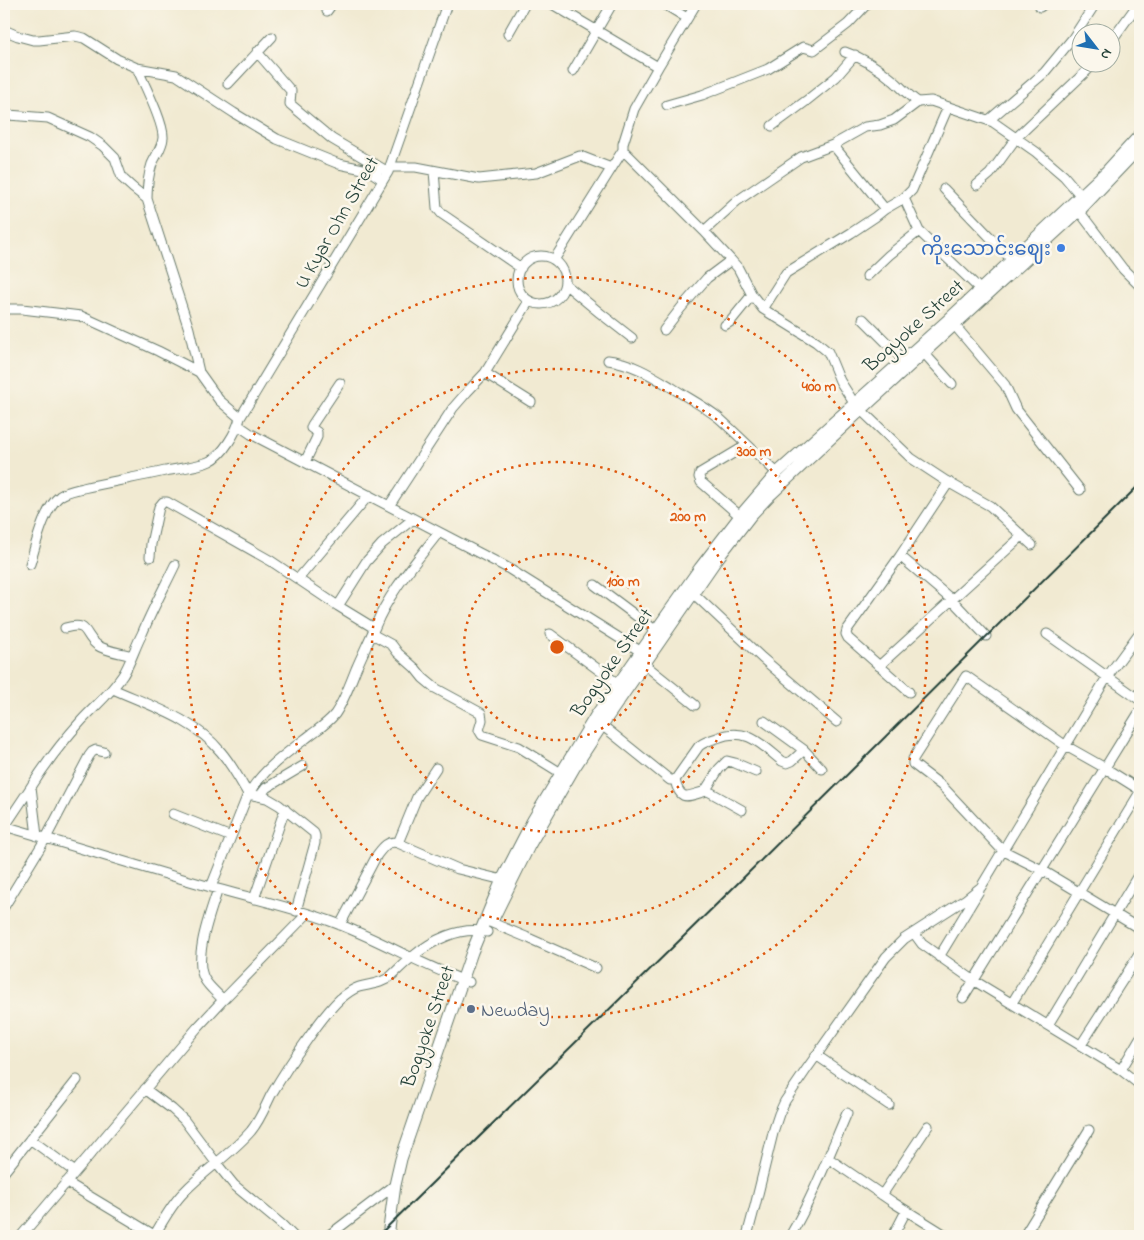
<svg xmlns="http://www.w3.org/2000/svg" width="1144" height="1240" viewBox="0 0 1144 1240" font-family="'Indie Flower','Noto Sans Myanmar',sans-serif">
	<style>
		.lines { fill: none; stroke-linecap: round; stroke-linejoin: round }
		.minor-casing { stroke: #687a6b; stroke-width: 11 }
		.major-casing { stroke: #687a6b; stroke-width: 13 }
		.minor { stroke: #fff; stroke-width: 9 }
		.major { stroke: #fff; stroke-width: 11 }
		.rail { stroke: #1f3d34; stroke-width: 2 }
		.ring { fill: none; stroke: #de580e; stroke-width: 2.5; stroke-dasharray: 2.5 5 }
		.shop-dot { fill: #3f7fe0; stroke: #fbf7ec; stroke-width: 2 }
		.service-dot { fill: #5c6f8a; stroke: #fbf7ec; stroke-width: 2 }
		.labels { text-anchor: middle; stroke-width: 5; stroke-linejoin: round; paint-order: stroke }
		.street-label { font-size: 20px; fill: #1f3d34; stroke: #fbf7ec }
		.shop-label { font-size: 20px; fill: #366cbe; stroke: #fbf7ec; text-anchor: end }
		.service-label { font-size: 20px; fill: #4e5e75; stroke: #fbf7ec; text-anchor: start }
		.centre { fill: #de580e; stroke: #fbf7ec; stroke-width: 2.5 }
		.ring-label { font-size: 15px; text-anchor: middle; font-weight: bold; fill: #de580e; stroke: #fbf7ec; stroke-width: 5; stroke-linejoin: round; paint-order: stroke }
	</style>
	<rect width="100%" height="100%" fill="#fbf7ec"/>
	<filter id="ink" filterUnits="userSpaceOnUse"><feTurbulence type="fractalNoise" baseFrequency=".02" numOctaves="2"/><feDisplacementMap in="SourceGraphic" scale="10" xChannelSelector="R" yChannelSelector="G"/><feConvolveMatrix kernelMatrix="1 2 1 2 8 2 1 2 1" color-interpolation-filters="sRGB"/></filter>
	<filter id="wash" filterUnits="userSpaceOnUse"><feTurbulence type="fractalNoise" baseFrequency=".0096" numOctaves="4" result="noise"/><feDisplacementMap in="SourceGraphic" scale="20" xChannelSelector="R" yChannelSelector="G"/><feGaussianBlur stdDeviation="1.12" result="paint"/><feColorMatrix in="noise" values="0 0 0 0 0 0 0 0 0 0 0 0 0 0 0 0 0 1.4 0 .05"/><feComposite in="paint" operator="in"/></filter>
	<g filter="url(#wash)">
		<rect width="100%" height="100%" fill="#f1ead2"/>
	</g>
	<g filter="url(#ink)">
		<g class="lines">
			<defs>
				<path id="minor" d="M552,4L658,67
					M664,4L687,18
					M696,4L658,67L634,109L623,144V150L704,231L731,260L738,268L752,295L763,309L816,342L828,352L840,381L854,403L861,410L911,458L946,481L990,506L1032,545
					M1040,7L1044,4
					M327,11L332,4
					M4,30L18,36L33,40H39L75,36L84,38L117,59L137,68L176,75L234,113L277,139L339,164L368,170L383,180
					M508,34L525,4
					M1112,40L1138,4
					M257,52L291,91L290,104L332,139L388,172
					M845,52C863,58 879,68 894,81C902,88 909,96 918,102L931,101L993,122L1036,152L1064,176L1081,196
					M137,68C144,84 164,123 163,138C162,148 156,155 152,164C148,176 147,186 147,199L189,329L199,372
					M573,71L612,4
					M228,84L272,37
					M667,105L702,95L768,69L803,47L814,50L848,24L867,4
					M8,115L48,118L90,137L103,146L115,158L122,178L133,188L147,199
					M989,120L1044,73L1073,38L1095,4
					M772,126L806,101L836,77L855,55
					M833,145L885,209
					M390,167H416L479,179L536,173L580,156L611,168
					M434,171L437,208L442,214L521,268
					M977,185L990,174L1016,138L1096,62
					M944,189L1012,260
					M904,198L919,231L985,294
					M1076,207L1123,269L1140,286
					M704,231L737,201L801,157L833,145L865,127L880,125L894,120L918,102
					M517 280a24 24 0 1 1 48 0a24 24 0 1 1-48 0Z
					M554,260L623,150
					M867,276L889,255L919,231
					M565,284L600,313L632,338
					M529,301L485,373L531,402
					M4,309H22L81,316L158,351L199,372L219,400L240,418
					M763,309L786,273L851,233L875,217L885,209L904,198L912,190L948,107
					M863,319L904,360
					M951,321L1005,385L1016,409L1080,490
					M725,325L730,322L752,295
					M664,330L681,308L707,278L731,260
					M924,353L952,384
					M608,360C632,363 651,375 671,387C686,397 704,406 719,418C739,436 758,455 777,473
					M238,425L251,434L506,567L640,651
					M305,462L317,437V432L311,428L312,425L340,383
					M389,506L453,408L467,392L485,373
					M740,516L701,482L699,477L700,473L747,445
					M900,556L952,600L986,636
					M150,557L151,544L159,507L163,502H167L271,561L338,606L374,628
					M30,564C36,544 44,508 60,496C67,491 75,490 83,488C110,482 138,477 165,471C176,469 201,466 210,461C223,455 237,431 240,418L388,172L447,4
					M298,579L369,495
					M595,585L655,630
					M693,593L762,658L837,722
					M338,606L366,562L382,544L413,519
					M65,628C90,621 83,635 97,645C105,651 122,653 132,656
					M372,634L392,645L398,653L415,668L423,678L435,688L481,713L482,720L479,730L482,735L519,747L561,773
					M550,634L618,684
					M1047,634L1140,700
					M644,664L695,705
					M879,666L1022,536
					M113,689C151,706 194,719 221,752C232,765 240,780 248,794
					M909,692L848,638L846,634L847,630L900,556L949,482
					M764,721L804,750L822,769
					M597,723L608,730L670,780H675L699,746C704,742 710,740 717,738C746,726 761,744 782,761L787,763L792,761L804,750
					M675,780C681,806 691,793 708,791L742,810
					M31,787C46,763 63,741 82,720C96,705 111,693 123,675C131,662 135,647 142,634C152,610 164,588 175,565
					M1140,790L1105,768L1066,746L966,676L913,759V764L942,786L1002,850L1042,870L1140,929
					M705,791L719,769L727,761L735,763L756,772
					M248,794L267,798L279,805L314,833L315,836V843L296,911
					M260,796L266,788L303,766
					M173,814L231,837
					M4,826C75,846 146,869 218,889C255,899 294,908 330,921C378,938 421,966 469,982
					M5,826L31,787L37,836
					M398,843L417,797L436,768
					M211,887L248,794C264,769 285,754 309,736C318,729 327,724 335,714C344,701 350,684 356,669C362,655 369,641 375,627C389,592 416,562 439,532
					M218,889C211,911 192,959 205,980C209,987 217,993 223,1000
					M254,899L285,809
					M4,907L46,838L89,756L92,752L96,750L104,752
					M485,920L526,937L596,968
					M340,925L377,855C383,847 388,840 398,843L458,869L507,881
					M914,933L922,944L973,980L1121,1070L1140,1085
					M939,957L979,891
					M963,998L1140,711
					M1012,1003L1140,792
					M1048,1025L1140,872
					M1081,1045L1140,953
					M816,1055L889,1105
					M1121,1070L1140,1038
					M145,1089L172,1109L184,1120L217,1164L234,1185L281,1224L293,1236
					M30,1139L75,1172
					M828,1158L894,1203L947,1236
					M4,1172L77,1080
					M66,1182L154,1235
					M882,1195L928,1126
					M21,1236L197,1028L223,1000L307,914
					M154,1236C163,1221 171,1205 184,1192C205,1170 231,1154 251,1131C260,1120 265,1107 271,1095C281,1078 291,1062 302,1047C314,1030 325,1013 340,999C346,994 352,989 359,987C370,984 382,984 391,976C398,970 404,963 411,958C432,940 460,926 487,932
					M328,1236L395,1185
					M747,1236L755,1206L774,1129L779,1114L785,1101L806,1070L886,957L904,939L966,899L981,887L1107,677L1140,632
					M790,1236C813,1197 829,1155 847,1113
					M893,1236L906,1211
					M1024,1236L1089,1130"/>
				<path id="major" d="M493,919L529,846L574,768L604,722L714,563L751,515L768,497L861,410L1080,210L1140,147
					M388,1236L395,1185L401,1159L472,952L493,901L502,880L533,820L595,717L700,568L740,516L777,473L949,319L1107,171L1140,135"/>
			</defs>
			<use href="#minor" class="minor-casing"/>
			<use href="#major" class="major-casing"/>
			<use href="#minor" class="minor"/>
			<use href="#major" class="major"/>
			<path class="rail" d="M378,1236L729,892L1140,484"/>
		</g>
	</g>
	<g class="ring">
		<circle cx="557" cy="647" r="93"/>
		<circle cx="557" cy="647" r="185"/>
		<circle cx="557" cy="647" r="278"/>
		<circle cx="557" cy="647" r="370"/>
	</g>
	<circle class="shop-dot" cx="1061" cy="248" r="5"/>
	<circle class="service-dot" cx="471" cy="1009" r="5"/>
	<g class="labels">
		<g class="street-label">
			<text transform="translate(336 222) rotate(-60)" y="7">U Kyar Ohn Street</text>
			<text transform="translate(913 325) rotate(-42)" y="7">Bogyoke Street</text>
			<text transform="translate(611 662) rotate(-55)" y="7">Bogyoke Street</text>
			<text transform="translate(427 1026) rotate(-71)" y="7">Bogyoke Street</text>
		</g>
		<g class="shop-label">
			<text x="1051" y="255">ကိုးသောင်းဈေး</text>
		</g>
		<g class="service-label">
			<text x="481" y="1016">Newday</text>
		</g>
	</g>
	<circle cx="557" cy="647" r="8" class="centre"/>
	<g class="ring-label">
		<text x="819" y="391">400 m</text>
		<text x="754" y="456">300 m</text>
		<text x="688" y="521">200 m</text>
		<text x="623" y="586">100 m</text>
	</g>
	<rect width="1144" height="1240" fill="none" stroke="#fbf7ec" stroke-width="20"/>
	<g transform="translate(1096 48) rotate(121)"><circle r="24" fill="#fbf7ec" stroke="#a3ada2"/>
	<path d="M0-4L9 19L0 12L-9 19Z" fill="#1f6fb2"/>
	<text y="-8" font-size="14" font-weight="bold" text-anchor="middle" fill="#1f3d34">N</text>
	</g>
</svg>
